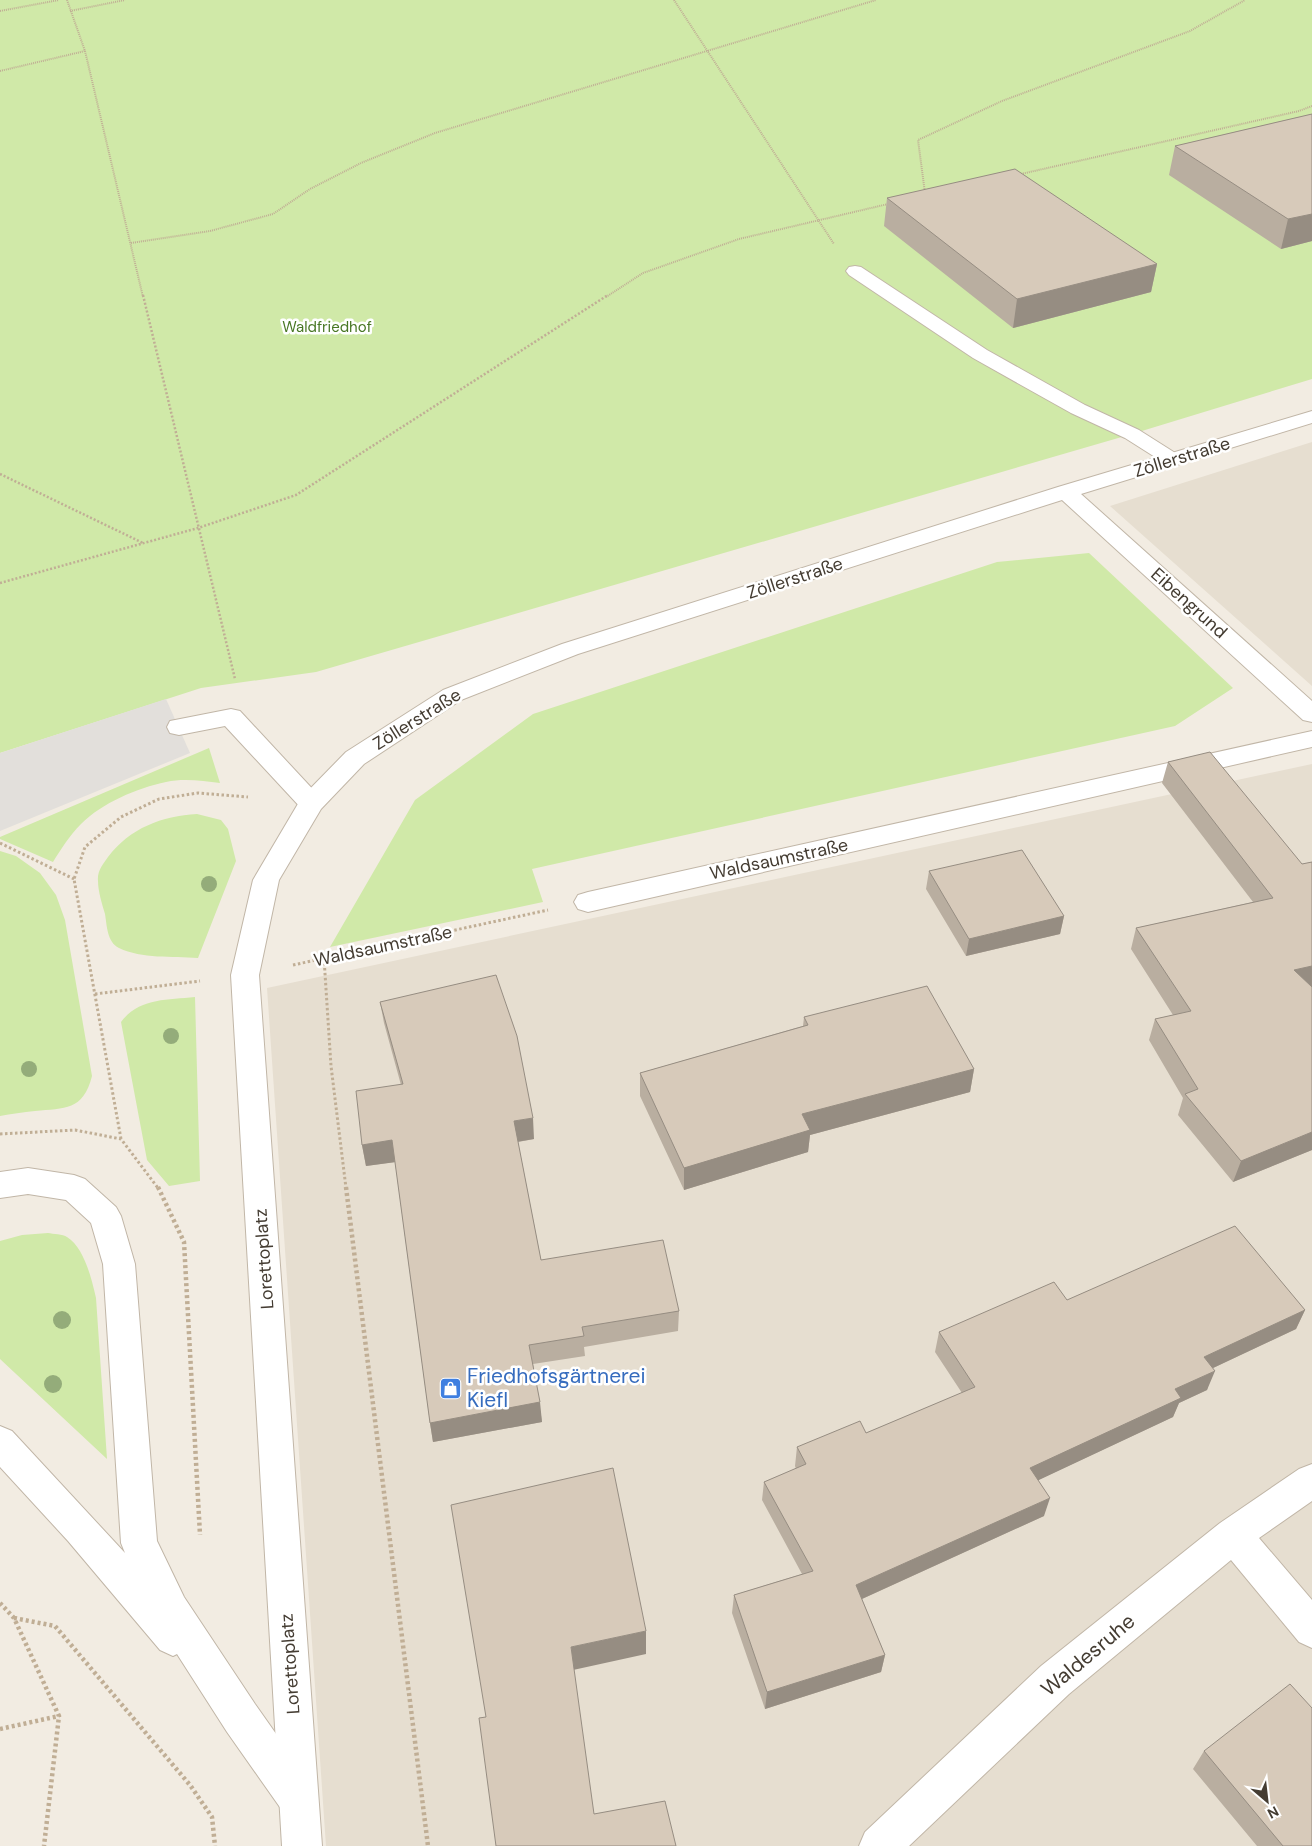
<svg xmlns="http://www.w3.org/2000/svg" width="1312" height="1846" viewBox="0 0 1312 1846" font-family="'DM Sans',sans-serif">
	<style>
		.residential { fill: #e6ded0 }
		.green { fill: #d0e9a8 }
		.parking { fill: #e2dfdb }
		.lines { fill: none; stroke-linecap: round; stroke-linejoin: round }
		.service-casing { stroke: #c1b6a7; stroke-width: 2 }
		.minor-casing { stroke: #c1b6a7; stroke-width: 2 }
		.path-far3 { stroke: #c0ae95; stroke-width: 2; stroke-dasharray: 1 1; stroke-linecap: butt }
		.path-far2 { stroke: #c0ae95; stroke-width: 2.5; stroke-dasharray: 2 2; stroke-linecap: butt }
		.path-far1 { stroke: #c0ae95; stroke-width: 3; stroke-dasharray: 2.5 2.5; stroke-linecap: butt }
		.path { stroke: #c0ae95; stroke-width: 4.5; stroke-dasharray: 3 3; stroke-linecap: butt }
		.service { fill: #fff; fill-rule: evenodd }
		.minor { fill: #fff; fill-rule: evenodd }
		.tree { fill: #94ac7a }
		.wall { fill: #b9aea0 }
		.shaded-wall { fill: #968d82 }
		.building { fill: #d7caba; stroke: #968d82 }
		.labels { text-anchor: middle; stroke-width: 5; stroke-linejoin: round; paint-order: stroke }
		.far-park-label { font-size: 15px; fill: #487724; stroke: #fff }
		.street-label { font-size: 18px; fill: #443c32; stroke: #fff }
		.near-shop-label { font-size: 21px; fill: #366cbe; stroke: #fff; text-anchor: start }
		.near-street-label { font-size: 21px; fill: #443c32; stroke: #fff }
	</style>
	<rect width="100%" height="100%" fill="#f2ece2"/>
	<path class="residential" d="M1312,442V686L1110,506Z
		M1312,764V1846H326L267,988Z"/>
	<path class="green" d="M0,0H1312V379L1132,434L316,672L201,688L0,753Z
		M1089,553L1233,688L1175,726L532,869L543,902L330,947L415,800L533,714L997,562Z
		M209,748L220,783C203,781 184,778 166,782C137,788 102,803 81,824C70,835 61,849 53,862L0,839V837Z
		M197,814L221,820L228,829L236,861L198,958C172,956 142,959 119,948C107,942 107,926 105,914C102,904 98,891 98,881C97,871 103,864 108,857C130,828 162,816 197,814Z
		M0,851L16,856L40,873L56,895L65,920L92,1076C83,1111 65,1108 35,1111C23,1112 11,1114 0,1116Z
		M195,997L200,1181L169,1186L147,1160L121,1022C139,998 166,1000 195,997Z
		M48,1233C53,1234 63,1234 67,1237C84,1247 92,1280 96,1298L107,1459L0,1359V1241L22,1235Z"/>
	<path class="parking" d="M166,699L190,753L0,831V753Z"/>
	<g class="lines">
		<defs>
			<path id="service" d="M855,266L861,267L987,350L1085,405L1139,430L1180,456L1183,460L1180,464L1173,466L1166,464L1125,438L1071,413L973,358L849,275L846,271L849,267Z
				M231,709L240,711L320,797L324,803L320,809L311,812L302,809L225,726L179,735L170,733L167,727L170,721Z
				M28,1168L74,1175L85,1179L116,1207L121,1216L135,1264L157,1541L184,1597L255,1704L312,1785L318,1799L312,1813L298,1819L284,1813L227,1732L177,1654L173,1656L160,1650L68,1541L0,1467V1426L12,1431L125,1553L121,1543L103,1264L91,1223L66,1200L28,1194L0,1198V1172Z"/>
			<path id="minor" d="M1312,411V423L1081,494L1312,701V722L1303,720L1062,500L578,654L461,700L364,764L321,809L279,880L259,975L322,1846H282L231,975L253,880L302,797L346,752L443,690L562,644L1058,487Z
				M1312,731V747L588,912L578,909L574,902L578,895L588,892Z
				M1312,1464V1501L1259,1538L1312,1600V1648L1299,1642L1231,1560L1069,1694L909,1846H859L865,1832L1041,1666L1220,1523L1299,1469Z"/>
		</defs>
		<use href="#service" class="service-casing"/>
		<use href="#minor" class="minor-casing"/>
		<path class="path-far3" d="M67,0L85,51L143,297
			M674,0L834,244
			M0,11L59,0
			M70,11L125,0
			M0,71L85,51
			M1021,174L1299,111L1312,106
			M925,193L918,140L1002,101L1190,31L1245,0
			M131,243L210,231L273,214L310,189L361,163L435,133L876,0
			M606,297L643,273L739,239L888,204"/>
		<path class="path-far2" d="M143,295L235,679
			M0,474L143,543
			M0,583L198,528L296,495L608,295"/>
		<path class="path-far1" d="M0,843L74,879
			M324,958L331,1066L346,1188
			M293,965L548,910
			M95,994L200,981
			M0,1134L75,1130L121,1139L158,1188
			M121,1139L74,879L85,847L121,817L159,799L198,793L248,797"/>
		<path class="path" d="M158,1187L184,1242L200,1535
			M346,1187L428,1846
			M0,1603L14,1618L59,1716L44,1846
			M14,1618L55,1626L190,1785L212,1817L215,1846
			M0,1729L59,1716"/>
		<use href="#service" class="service"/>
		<use href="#minor" class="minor"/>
	</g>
	<g class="tree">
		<circle cx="209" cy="884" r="8"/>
		<circle cx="171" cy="1036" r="8"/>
		<circle cx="29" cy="1069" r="8"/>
		<circle cx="62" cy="1320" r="9"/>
		<circle cx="53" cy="1384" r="9"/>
	</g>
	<path class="wall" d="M1312,114V241L1281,249L1169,175L1175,146Z
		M887,198L1157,264L1151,292L1013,328L884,226Z
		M1168,762L1302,864L1312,862V986H1311L1312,987V1150L1233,1182L1178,1115L1183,1098L1149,1040L1155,1019L1173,1015L1131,949L1136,928L1253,902L1162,783Z
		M929,871L1064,916L1060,934L966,956L926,889Z
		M380,1002L534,1139L518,1142L541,1260L679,1311L678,1331L584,1347L585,1356L533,1364L542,1422L433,1442L430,1423L395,1162L366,1166L362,1145L401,1085L384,1023Z
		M804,1017L974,1069L970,1092L810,1135L808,1152L684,1190L640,1096V1073L803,1026Z
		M1067,1300L1305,1310L1296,1329L1213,1368L1207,1390L1179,1403L1173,1417L1038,1480L1044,1516L862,1599L885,1655L881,1672L765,1709L732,1613L734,1595L802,1574L762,1500L764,1482L796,1469L795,1466L797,1447L866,1433L962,1393L935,1352L939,1332Z
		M1204,1751L1312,1846H1257L1193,1769Z"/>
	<path class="shaded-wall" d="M1312,214V241L1281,249L1288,219Z
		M1157,264L1151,292L1013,328L1017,299Z
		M1064,916L1060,934L966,956L969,939Z
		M1312,966V986L1286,991L1294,970Z
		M974,1069L970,1092L810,1135L808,1152L684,1190V1168L802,1114Z
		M533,1118L534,1139L516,1142L514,1121Z
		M1312,1132V1150L1233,1182L1241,1161Z
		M392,1140L396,1162L366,1166L362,1145Z
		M1305,1310L1296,1329L1196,1376L1204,1357Z
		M1215,1371L1207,1390L1179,1403L1173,1417L1024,1487L1030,1468L1175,1389Z
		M540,1402L542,1422L433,1442L430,1423Z
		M1050,1498L1044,1516L853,1603L856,1585Z
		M646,1631V1654L573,1670L571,1647Z
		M885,1655L881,1672L765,1709L767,1692Z"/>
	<path class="building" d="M1312,114V214L1288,219L1175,146Z
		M1015,169L1157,264L1017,299L887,198Z
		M1210,752L1302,864L1312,862V966L1294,970L1312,987V1132L1241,1161L1185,1094L1198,1089L1155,1019L1191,1011L1136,928L1273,898L1168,762Z
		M1022,850L1064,916L969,939L929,871Z
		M496,975L517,1036L533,1118L514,1121L541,1260L663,1240L679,1311L582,1327L584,1336L529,1345L540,1402L430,1423L392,1140L362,1145L356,1091L403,1084L380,1002Z
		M927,986L974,1069L802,1114L810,1130L684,1168L640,1073L808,1025L804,1017Z
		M1235,1226L1305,1310L1204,1357L1215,1371L1175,1389L1181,1398L1030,1468L1050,1498L856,1585L885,1655L767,1692L734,1595L813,1571L764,1482L806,1464L797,1447L860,1421L866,1433L975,1387L939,1332L1054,1282L1067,1300Z
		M613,1468L646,1631L571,1647L594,1814L665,1801L676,1846H496L479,1718L486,1717L451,1505Z
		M1290,1684L1312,1708V1846H1283L1204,1751Z"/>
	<defs>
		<symbol id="shop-square" viewBox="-11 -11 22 22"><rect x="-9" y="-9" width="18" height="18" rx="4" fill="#3f7fe0" stroke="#fff"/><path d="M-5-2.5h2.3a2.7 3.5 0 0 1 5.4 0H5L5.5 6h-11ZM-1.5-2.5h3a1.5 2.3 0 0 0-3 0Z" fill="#fff"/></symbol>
	</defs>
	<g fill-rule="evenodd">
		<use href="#shop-square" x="438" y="1376" width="25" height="25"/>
	</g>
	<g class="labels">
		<g class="far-park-label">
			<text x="327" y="332">Waldfriedhof</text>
		</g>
		<g class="street-label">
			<text transform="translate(1182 457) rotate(-17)" y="6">Zöllerstraße</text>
			<text transform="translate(795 578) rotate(-18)" y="6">Zöllerstraße</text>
			<text transform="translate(1189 603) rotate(42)" y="6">Eibengrund</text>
			<text transform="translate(417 719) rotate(-32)" y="6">Zöllerstraße</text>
			<text transform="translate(779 859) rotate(-12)" y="6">Waldsaumstraße</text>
			<text transform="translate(383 946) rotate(-12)" y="6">Waldsaumstraße</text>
			<text transform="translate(264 1259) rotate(-94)" y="6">Lorettoplatz</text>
			<text transform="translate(290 1664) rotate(-94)" y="6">Lorettoplatz</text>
		</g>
		<g class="near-shop-label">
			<text x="467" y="1383">Friedhofsgärtnerei<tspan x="467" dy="24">Kiefl</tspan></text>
		</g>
		<g class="near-street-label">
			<text transform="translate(1088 1655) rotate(-40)" y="7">Waldesruhe</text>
		</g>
	</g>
	<g transform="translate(1267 1801) rotate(152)" stroke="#ffffff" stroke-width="4" paint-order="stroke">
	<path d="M0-4L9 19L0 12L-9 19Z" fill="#443c32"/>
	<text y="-8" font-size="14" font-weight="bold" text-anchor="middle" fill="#443c32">N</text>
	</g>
</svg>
